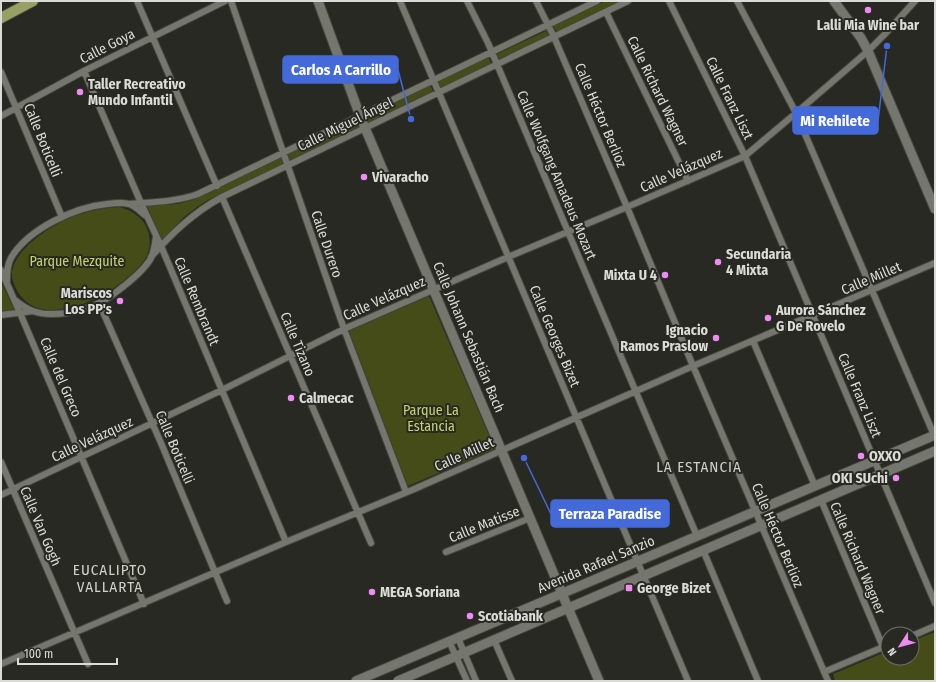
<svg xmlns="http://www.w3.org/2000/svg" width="936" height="682" viewBox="0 0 936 682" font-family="'Fira Sans Condensed',sans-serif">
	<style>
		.green { fill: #464c18 }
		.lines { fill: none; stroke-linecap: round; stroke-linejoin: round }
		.street-casing { stroke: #464740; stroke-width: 8 }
		.secondary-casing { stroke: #464740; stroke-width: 11 }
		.primary-casing { stroke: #464740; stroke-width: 12 }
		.street { stroke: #75776e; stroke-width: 6 }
		.secondary { stroke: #75776e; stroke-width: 9 }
		.primary { stroke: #98a063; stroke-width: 10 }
		.poi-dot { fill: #f08bf5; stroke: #282922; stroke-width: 1.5 }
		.labels { text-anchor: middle; stroke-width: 4; stroke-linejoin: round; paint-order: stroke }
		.poi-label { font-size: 14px; font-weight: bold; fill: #dbdcd7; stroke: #282922; text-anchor: start }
		.street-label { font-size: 14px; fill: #dbdcd7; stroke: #282922 }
		.park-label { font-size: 14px; fill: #c6d470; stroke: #282922 }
		.neighbourhood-label { font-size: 15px; letter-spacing: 1px; fill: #cfd1c7; stroke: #282922 }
		.leader { fill: none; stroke: #436ad8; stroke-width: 1.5 }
		.callout-dot { fill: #436ad8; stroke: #282922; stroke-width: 1.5 }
		.callout { fill: #436ad8; stroke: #436ad8; stroke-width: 1.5 }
		.callout-label { font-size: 15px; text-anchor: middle; font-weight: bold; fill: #fff }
	</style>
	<rect width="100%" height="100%" fill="#282922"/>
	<path class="green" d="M605,1H621L557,32L553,26Z
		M546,31L549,36L499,59L497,54Z
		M488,56L491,63L440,89L436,82Z
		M430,85L433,91L367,123L364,117Z
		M357,121L360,126L290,160L288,154Z
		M282,157L284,164L208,200L197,207L184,217L162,240L147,206L177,204L193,200Z
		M120,207C133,211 144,218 148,231C154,253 143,264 128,277C106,296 80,309 51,310C39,310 27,305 20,295C16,289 11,280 12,272C15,249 50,226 70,218C86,211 102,208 120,207Z
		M1,282L14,309L1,312Z
		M429,296L495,449L408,486L349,331Z
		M935,632V681H835L833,674L888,651V658H912V641Z"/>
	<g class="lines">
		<defs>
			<path id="street" d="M137,1L217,186
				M231,1L344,329L406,492
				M400,1L688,681
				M467,1L488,43L697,536
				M536,1L554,37L627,207L693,366L828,681
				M669,1L745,156L935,603
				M737,1L796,113L934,435
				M606,12L688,181
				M84,71L141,203L161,246L286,542
				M1,72L62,217
				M1,116L84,71L225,1
				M222,197L371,543
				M129,204C152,202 176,202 198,194L597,1
				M151,257C172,233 193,213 222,197L628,1
				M1,270L20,313L144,604
				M7,281C7,273 7,265 11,258C28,229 75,207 107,204C114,203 122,202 129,204C135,206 141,212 146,216
				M15,300C20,304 27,309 33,311C52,318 81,312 99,303C108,299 116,292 124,286C134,278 145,269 151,258C154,251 155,244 156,237
				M99,303L161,443L227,601
				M1,315L33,311
				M753,341L815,486
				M1,462L88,664
				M1,495L222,390L344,329L508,257L627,207L745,156L796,113L868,51L885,34L915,1
				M821,500L883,647
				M703,550L758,681
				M446,552L530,518
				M912,636L935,626
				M458,638L476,681
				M494,640L512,681
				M449,641L467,681
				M1,664L286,542L412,490L693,366L935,263
				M824,672L888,645"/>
			<path id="secondary" d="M318,1L360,116L599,681
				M834,1L861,38L868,51L935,209
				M356,681L935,435
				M398,681L935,451"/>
			<path id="primary" d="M1,18L33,1"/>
		</defs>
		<use href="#street" class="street-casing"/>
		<use href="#secondary" class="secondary-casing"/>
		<use href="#primary" class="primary-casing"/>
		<use href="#street" class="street"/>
		<use href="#secondary" class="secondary"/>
		<use href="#primary" class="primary"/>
	</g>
	<g class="poi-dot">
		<circle cx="868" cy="10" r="4"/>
		<circle cx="80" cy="92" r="4"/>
		<circle cx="364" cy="177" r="4"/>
		<circle cx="718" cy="262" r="4"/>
		<circle cx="665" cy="275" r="4"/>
		<circle cx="120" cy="301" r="4"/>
		<circle cx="768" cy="318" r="4"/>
		<circle cx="716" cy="338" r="4"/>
		<circle cx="291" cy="398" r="4"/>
		<circle cx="861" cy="456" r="4"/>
		<circle cx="896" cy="478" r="4"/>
		<rect x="625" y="584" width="8" height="8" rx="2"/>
		<circle cx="372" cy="592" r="4"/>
		<circle cx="470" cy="616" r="4"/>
	</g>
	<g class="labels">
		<g class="poi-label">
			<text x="868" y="30" text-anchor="middle">Lalli Mia Wine bar</text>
			<text x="88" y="89">Taller Recreativo<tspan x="88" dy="16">Mundo Infantil</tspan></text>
			<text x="372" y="182">Vivaracho</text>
			<text x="726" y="259">Secundaria<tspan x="726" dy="16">4 Mixta</tspan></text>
			<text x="657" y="280" text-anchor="end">Mixta U 4</text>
			<text x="112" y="298" text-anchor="end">Mariscos<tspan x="112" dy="16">Los PP's</tspan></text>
			<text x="776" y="315">Aurora Sánchez<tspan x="776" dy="16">G De Rovelo</tspan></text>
			<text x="708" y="335" text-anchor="end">Ignacio<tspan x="708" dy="16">Ramos Praslow</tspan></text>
			<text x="299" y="403">Calmecac</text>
			<text x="869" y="461">OXXO</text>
			<text x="888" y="483" text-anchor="end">OKI SUchi</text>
			<text x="637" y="593">George Bizet</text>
			<text x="380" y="597">MEGA Soriana</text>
			<text x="478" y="621">Scotiabank</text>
		</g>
		<g class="street-label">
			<text transform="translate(107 46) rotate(-27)" y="5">Calle Goya</text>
			<text transform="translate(658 91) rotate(64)" y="5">Calle Richard Wagner</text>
			<text transform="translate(730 98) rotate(64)" y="5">Calle Franz Liszt</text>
			<text transform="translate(601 115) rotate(67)" y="5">Calle Héctor Berlioz</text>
			<text transform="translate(345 124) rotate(-26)" y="5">Calle Miguel Ángel</text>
			<text transform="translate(43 140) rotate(68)" y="5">Calle Boticelli</text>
			<text transform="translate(681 170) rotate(-24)" y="5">Calle Velázquez</text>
			<text transform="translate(557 175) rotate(67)" y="5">Calle Wolfgang Amadeus Mozart</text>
			<text transform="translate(327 244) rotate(71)" y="5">Calle Durero</text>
			<text transform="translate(871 278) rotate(-23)" y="5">Calle Millet</text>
			<text transform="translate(384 298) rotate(-24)" y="5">Calle Velázquez</text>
			<text transform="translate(197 301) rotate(67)" y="5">Calle Rembrandt</text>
			<text transform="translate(555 336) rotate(67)" y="5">Calle Georges Bizet</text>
			<text transform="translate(469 337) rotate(67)" y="5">Calle Johann Sebastián Bach</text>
			<text transform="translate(298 344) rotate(67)" y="5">Calle Tizano</text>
			<text transform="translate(61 377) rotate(67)" y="5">Calle del Greco</text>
			<text transform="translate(860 395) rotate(67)" y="5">Calle Franz Liszt</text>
			<text transform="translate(92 439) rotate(-25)" y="5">Calle Velázquez</text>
			<text transform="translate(175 447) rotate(67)" y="5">Calle Boticelli</text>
			<text transform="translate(464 454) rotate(-24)" y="5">Calle Millet</text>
			<text transform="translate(484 524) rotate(-22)" y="5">Calle Matisse</text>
			<text transform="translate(41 526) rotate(67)" y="5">Calle Van Gogh</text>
			<text transform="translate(778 535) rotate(67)" y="5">Calle Héctor Berlioz</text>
			<text transform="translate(858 558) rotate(67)" y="5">Calle Richard Wagner</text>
			<text transform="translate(596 564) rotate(-23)" y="5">Avenida Rafael Sanzio</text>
		</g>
		<g class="park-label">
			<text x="77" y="266">Parque Mezquite</text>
			<text x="431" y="415">Parque La<tspan x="431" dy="16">Estancia</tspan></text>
		</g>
		<g class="neighbourhood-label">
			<text x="699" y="472">LA ESTANCIA</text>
			<text x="110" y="575">EUCALIPTO<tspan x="110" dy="17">VALLARTA</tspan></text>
		</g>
	</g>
	<path class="leader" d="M411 119L398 70M887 46L878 121M524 458L551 514"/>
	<g class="callout-dot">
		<circle cx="411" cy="119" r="4"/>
		<circle cx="887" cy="46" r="4"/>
		<circle cx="524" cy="458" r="4"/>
	</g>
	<g class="callout">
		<rect x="283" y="56" width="115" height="27" rx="4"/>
		<rect x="793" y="107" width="85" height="27" rx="4"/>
		<rect x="551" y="500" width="118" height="27" rx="4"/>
	</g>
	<g class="callout-label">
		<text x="341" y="75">Carlos A Carrillo</text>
		<text x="835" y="126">Mi Rehilete</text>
		<text x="610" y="519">Terraza Paradise</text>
	</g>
	<rect width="936" height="682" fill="none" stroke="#dbdcd7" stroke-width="4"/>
	<g transform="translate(900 646) rotate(234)"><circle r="19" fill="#282922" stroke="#70716a"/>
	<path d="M0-3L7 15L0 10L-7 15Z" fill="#f08bf5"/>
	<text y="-6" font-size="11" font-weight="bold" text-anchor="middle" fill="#dbdcd7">N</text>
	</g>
	<path d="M18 658v6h99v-6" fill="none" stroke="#dbdcd7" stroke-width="2"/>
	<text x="24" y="658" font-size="12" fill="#dbdcd7" stroke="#282922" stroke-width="3" paint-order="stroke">100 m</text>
</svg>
